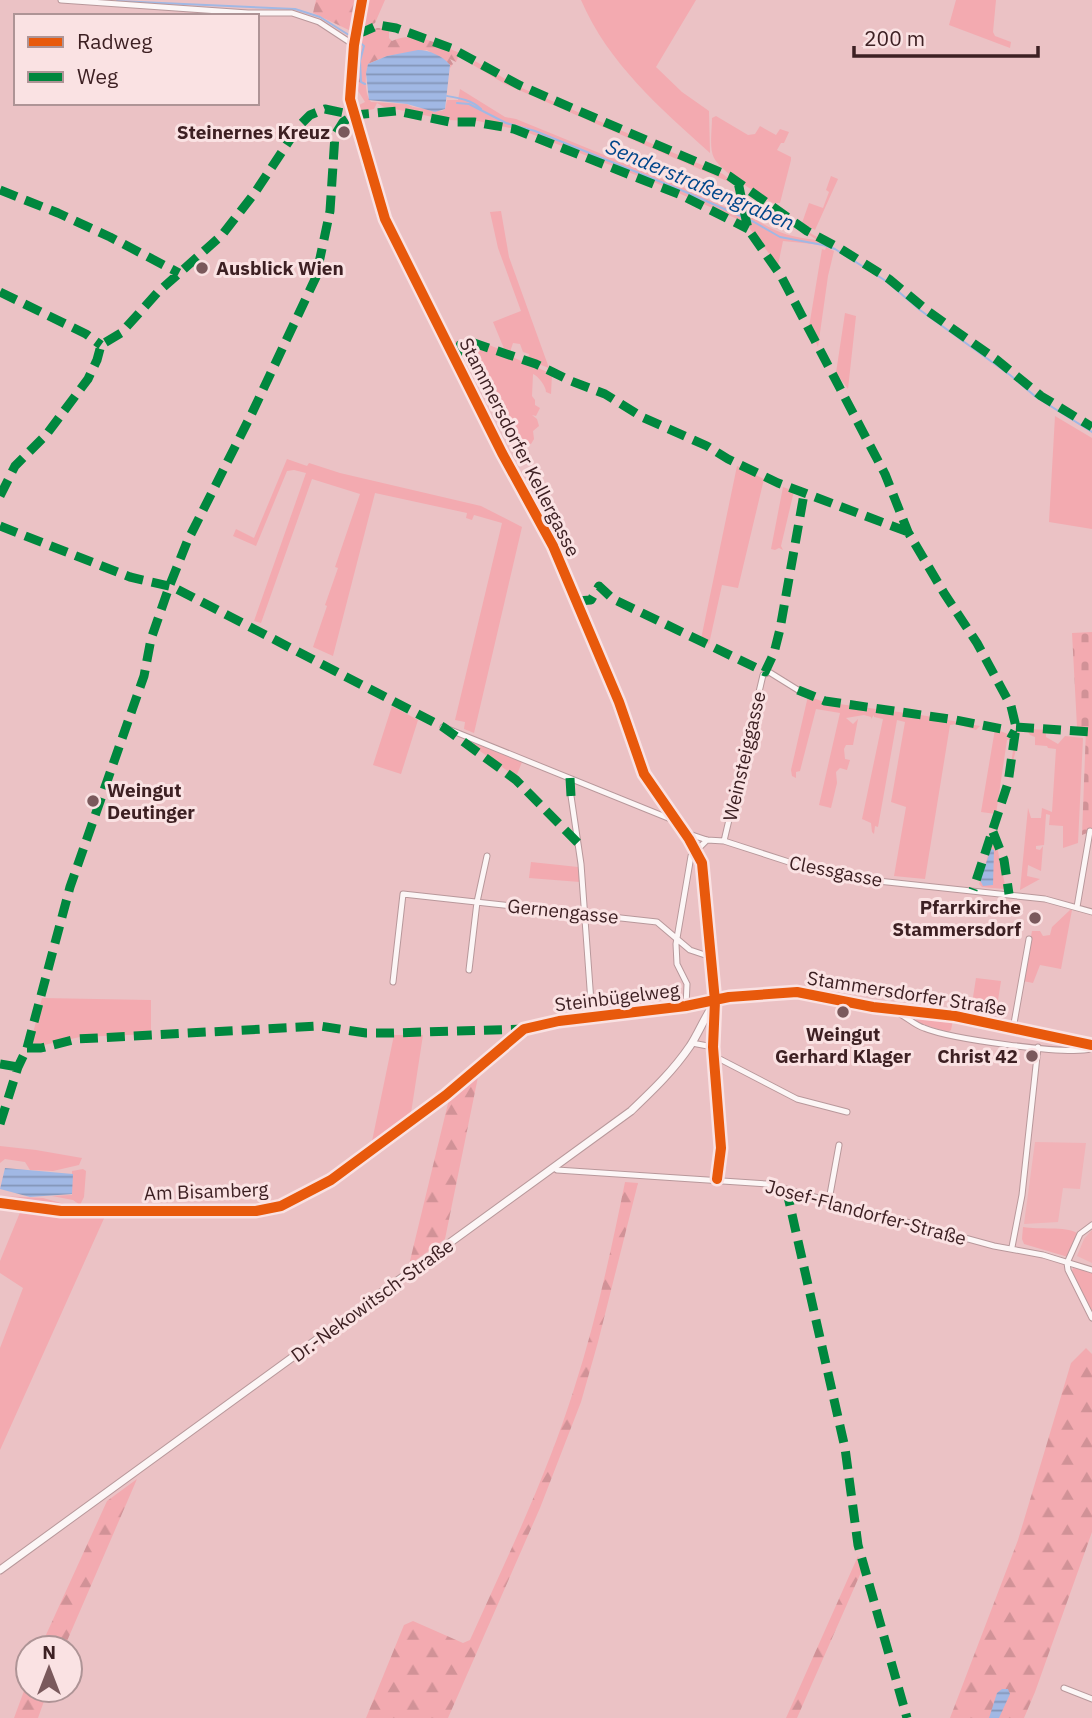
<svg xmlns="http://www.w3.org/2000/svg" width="1092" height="1718" viewBox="0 0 1092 1718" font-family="'IBM Plex Sans',sans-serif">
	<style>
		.built { fill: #f2b2b7 }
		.green { fill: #f3aab0 }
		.forest { fill: url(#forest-firs) }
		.cemetery { fill: url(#cemetery-stones) }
		.water { fill: url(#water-rules) }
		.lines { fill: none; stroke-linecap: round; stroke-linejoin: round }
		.stream { stroke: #a1b8e4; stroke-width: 2 }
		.minor-casing { stroke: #b8989b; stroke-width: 7 }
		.tertiary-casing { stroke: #b8989b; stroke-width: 8 }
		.secondary-casing { stroke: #b8989b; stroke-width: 9 }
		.minor { stroke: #fcf6f6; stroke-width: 5 }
		.tertiary { stroke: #fcf6f6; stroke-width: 6 }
		.secondary { stroke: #fcf6f6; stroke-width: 7 }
		.quiet { stroke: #00873e; stroke-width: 9; stroke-dasharray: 18 9; stroke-linecap: butt }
		.cycleway-casing { stroke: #fae2e3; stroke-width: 15 }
		.cycleway { stroke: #e8590c; stroke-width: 10 }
		.poi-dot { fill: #7a595c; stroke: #fae2e3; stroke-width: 2.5 }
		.labels { text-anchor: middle; stroke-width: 6; stroke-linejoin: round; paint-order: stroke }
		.poi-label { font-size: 19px; font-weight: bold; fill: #3d2023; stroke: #fae2e3; text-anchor: end }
		.street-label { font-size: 19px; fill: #3d2023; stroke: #fae2e3 }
		.water-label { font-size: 21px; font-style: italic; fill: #00468a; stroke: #fae2e3 }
	</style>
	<defs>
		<pattern id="forest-firs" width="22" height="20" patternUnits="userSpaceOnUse" patternTransform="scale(1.75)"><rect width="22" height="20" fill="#f3aab0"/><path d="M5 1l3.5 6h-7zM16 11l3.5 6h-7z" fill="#d19297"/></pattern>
		<pattern id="cemetery-stones" width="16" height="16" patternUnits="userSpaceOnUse" patternTransform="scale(1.75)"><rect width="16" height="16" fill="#f3aab0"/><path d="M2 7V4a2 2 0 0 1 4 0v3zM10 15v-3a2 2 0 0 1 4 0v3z" fill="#d19297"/></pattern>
		<pattern id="water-rules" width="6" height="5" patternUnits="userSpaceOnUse" patternTransform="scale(1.75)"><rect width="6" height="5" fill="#a1b8e4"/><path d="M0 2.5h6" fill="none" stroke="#8495b8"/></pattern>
	</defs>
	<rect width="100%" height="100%" fill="#ebc2c5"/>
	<path class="built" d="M1035,1142L1086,1143L1080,1189L1063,1188L1058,1222L1024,1224Z
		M1092,1230V1263L1077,1256L1084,1239Z"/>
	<path class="green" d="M581,0H696L656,67L682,92L709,111L710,153C660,108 608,63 581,0Z
		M956,0H996L993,32L995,36L1011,42L1010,48L949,25Z
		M475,61L517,86L723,174L736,185L505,84L473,65Z
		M460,89L505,117L516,119L680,186L740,214V209H742L744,222L656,183L524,131L478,121L446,120L410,112L413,107L442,111L445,109L447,100H458Z
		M716,116L748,135L755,134L760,126L776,135L780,129L789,132L784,143H781L777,150L791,157V160L780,203H773C757,192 724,175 714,158C709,148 712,130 712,118Z
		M831,176L838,179L815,230L802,223L809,203L823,208L829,192L826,190Z
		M501,211L509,257L549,368L528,360L529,354L523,352L520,344L513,343L510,352H507L512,357L552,374L551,394L546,392C546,386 538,376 533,374L532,396L535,400V405L540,408L536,416L532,415L537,419L539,426L533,431L534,439L531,444L526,443V440H520L519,457L517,458C506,441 499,421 491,402C484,384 474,368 463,353L459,357L455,353L450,343C468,335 488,345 505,351L493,322L521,311L498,248L490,212Z
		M746,213C771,230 786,237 817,240L803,231L805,230L824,241L823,245L783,241L778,265L750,229Z
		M826,247L834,251L828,276L818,347L809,327L822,249L825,250Z
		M845,313L856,316L848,389L836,373Z
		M1055,416L1092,438V529L1049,522Z
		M287,459L307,466L309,463L340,473L481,506L522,527L474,733L464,729L465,722L455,720L502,523L474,515L472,520L466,518L467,513L375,493L333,656L313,647L327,606L325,605L338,568L335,567L360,494L312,479L261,623L254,621L306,473L294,470L287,471L256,546L233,536L236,529L254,538Z
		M737,466L764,479L738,588L722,585L709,644L701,639Z
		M783,487L794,491L781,546L783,550L779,548L775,550L771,549Z
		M808,696L824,702L921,715L980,726L976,730L957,724L950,725L925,879L894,876L906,807L891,802L905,722L897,720L878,827L875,826L874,834L872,832L871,823L862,819L883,719L874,717V715L871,719V717L864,715L846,718L853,724L858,719L853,745H846L844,749L845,759L850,760L847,770L840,768L836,772L837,783L831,808L819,805L840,713L816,709L800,771L796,772V778L792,776L791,770Z
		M392,706L418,720L401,774L373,765Z
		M1016,728L1046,730V737L1058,744L1065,736L1083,738L1078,843L1063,848V826L1049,825L1050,815L1046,814L1044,845L1036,846V849L1040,850L1043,846L1041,871L1028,865L1027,876L1040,879L1020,890L1028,808L1031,818H1041L1042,808L1052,812L1056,749L1048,748L1047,746L1035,745V737L1030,735L1028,732L1020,731L1009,780Z
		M995,729L1013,736L1012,739L1007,740L996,814L981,812Z
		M474,743L522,762L516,777L473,746Z
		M993,840L996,842L1005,885L1004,889L982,887L979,884Z
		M531,862L578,867L580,882L529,878Z
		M1070,910H1072L1061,969L1040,965L1033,983L1023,981L1032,931H1040L1043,936L1050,935L1052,927Z
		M976,978L1001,981L996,1013L971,1010Z
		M42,998L151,1000V1034L80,1037L35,1047L31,1041Z
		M917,1015L951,1018L953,1020L951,1030L948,1032L919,1023L916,1020Z
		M394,1035H423L411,1113L385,1132L387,1135L371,1146Z
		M0,1146L36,1150L82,1158L79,1165L53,1171L30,1170L25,1162L5,1159L0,1163Z
		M83,1169L86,1171L84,1197L80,1205L73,1200L52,1196L72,1195V1171Z
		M0,1196L43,1198L68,1205L64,1209L56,1206L53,1202L46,1207L0,1201Z
		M21,1210L66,1216L106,1214L0,1450V1348L23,1288L0,1273V1261Z
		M1023,1227C1039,1230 1065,1226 1077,1233L1068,1257L1024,1244L1022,1239Z
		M1073,1268L1092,1272V1312L1072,1272Z"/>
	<path class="forest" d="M316,0H358L353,32L313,13Z
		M367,0H385L375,23L364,28Z
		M377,28H389V38L392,41C414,30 438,44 460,53L456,62L450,59L453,64L450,68V65L427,50L387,56L368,64C365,77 364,92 371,102L407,104L413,107L410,112L384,107L377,103L374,109L359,112L357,106L365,102L355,86L359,42L363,35Z
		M479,1072L445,1239L409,1265L450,1095Z
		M625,1182L638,1183L598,1342L581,1402L540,1508L448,1718H366L404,1625L413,1621L463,1643L470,1640C507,1558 547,1475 574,1389C596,1321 611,1251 625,1182Z
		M1086,1348L1092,1354V1532L1035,1692L1024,1718H950L1018,1540L1071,1363Z
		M137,1479L64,1648H40L107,1501Z
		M858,1556L862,1570L797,1718H786Z
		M28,1680V1690H48L38,1718H14Z"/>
	<path class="cemetery" d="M1092,632V831L1082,835L1086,729L1077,727L1072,633Z"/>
	<path class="water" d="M418,50C429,50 443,56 450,65L445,109L435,112L407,104L369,100L366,73L368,64L387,56Z
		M991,849L994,850L993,885L983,886L980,880Z
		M5,1168L73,1174L72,1194L30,1197L0,1189Z
		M1002,1689H1008L1010,1694L999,1718H989L997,1693Z"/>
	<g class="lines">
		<path class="stream" d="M117,1L295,9L320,17L352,37
			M357,40L364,46L360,61L361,82L365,84
			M347,78L348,50
			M447,96C459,98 472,100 481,109
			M457,103L469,104L506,123L535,131L681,190L754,222L780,237L823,245L835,249L886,281L920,310L1010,375L1036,397L1092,432"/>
		<defs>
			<path id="minor" d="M61,0L248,13H292L319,22L354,45
				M443,727L673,820
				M571,796L581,864L592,1016
				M683,832L707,840L724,841L792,863L878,881L1045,899L1092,912
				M724,841L763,675L769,672L798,690
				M1077,907L1090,831
				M469,970L477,902L487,856
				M393,982L403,894L657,922L690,950L711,957
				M686,1006L687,984L677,964L676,944L691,856L707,840
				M896,1012C906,1016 914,1025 924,1028C951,1039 1065,1055 1092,1049
				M1013,1029L1029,939
				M692,1043L713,1047
				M714,1056L797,1099L847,1112
				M554,1168L557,1170L767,1184L994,1246L1043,1255L1092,1270
				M829,1200L839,1145
				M0,1203L61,1211H256L281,1206L331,1180L446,1095L524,1029L559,1021L715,1001L713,1047L721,1148L717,1179
				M1012,1247L1022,1195L1038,1047
				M1067,1263L1068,1270L1092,1318
				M1067,1263L1080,1234L1092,1225
				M1064,1688L1092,1699"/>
			<path id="tertiary" d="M362,0L354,45L350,99L385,219L502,453L553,546L619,702L644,774L689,839L702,863L715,1001"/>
			<path id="secondary" d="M0,1570L631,1111C653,1090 673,1071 690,1046C698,1035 710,1005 718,999L797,992L816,994L873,1007L955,1016L1092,1045"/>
		</defs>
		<use href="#minor" class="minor-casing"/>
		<use href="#tertiary" class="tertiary-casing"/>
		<use href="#secondary" class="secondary-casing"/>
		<use href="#minor" class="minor"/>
		<use href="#tertiary" class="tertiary"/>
		<use href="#secondary" class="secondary"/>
		<path class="quiet" d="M357,31L363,32L379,25L396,28L451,48L519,85L729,176L807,231L841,249L889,279L929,312L997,360L1041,396L1092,427
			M738,182L748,229L781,276L885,474L908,532L944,593L977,643L1011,706L1016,727L1008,783L973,890
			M0,190L58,213L110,237L179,273
			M0,292L86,334L101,345
			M456,360L460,345L474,343L536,364L571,381L605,394L642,417L707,446L728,459L778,483L908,532
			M0,496L15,466L46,435L88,379L97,360L101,345L121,333L158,292L222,235L254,194L299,126L310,115L325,109L354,115L397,111L450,122H474L514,129L681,195L748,229
			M0,526L130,577L173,587L443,727L516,780L578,843
			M577,601L591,600L599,586L613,599L765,672L774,653L780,629L804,494
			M798,690L825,701L956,720L1002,729L1015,736
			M1016,727L1092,732
			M570,778L571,796
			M993,832L1004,860L1009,894
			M27,1048H41L77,1039L320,1026L366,1033H392L524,1029
			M0,1064L18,1067
			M0,1124L18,1067L27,1048L70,887L144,676L151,639L169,587L187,542L252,413L316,277L330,211L335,135L343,122L354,115
			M786,1188L845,1448L858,1545L907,1718"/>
		<defs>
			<path id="cycleway" d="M362,0L354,45L350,99L385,219L502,453L553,546L619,702L644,774L689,839L702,863L715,1001L713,1047L721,1148L717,1179
				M0,1203L61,1211H256L281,1206L331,1180L446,1095L524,1029L559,1021L686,1006L729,997L797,992L873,1007L955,1016L1092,1045"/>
		</defs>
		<use href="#cycleway" class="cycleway-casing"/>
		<use href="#cycleway" class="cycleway"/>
	</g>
	<g class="poi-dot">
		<circle cx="344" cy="132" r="7"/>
		<circle cx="202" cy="268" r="7"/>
		<circle cx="93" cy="801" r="7"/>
		<circle cx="1035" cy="918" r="7"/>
		<circle cx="843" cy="1012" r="7"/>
		<circle cx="1032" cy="1056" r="7"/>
	</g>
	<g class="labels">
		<g class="poi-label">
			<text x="330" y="139">Steinernes Kreuz</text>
			<text x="216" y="275" text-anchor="start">Ausblick Wien</text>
			<text x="107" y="797" text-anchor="start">Weingut<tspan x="107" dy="22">Deutinger</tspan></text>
			<text x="1021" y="914">Pfarrkirche<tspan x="1021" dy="22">Stammersdorf</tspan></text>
			<text x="843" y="1041" text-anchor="middle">Weingut<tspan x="843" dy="22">Gerhard Klager</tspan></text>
			<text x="1018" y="1063">Christ 42</text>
		</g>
		<g class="street-label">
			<text transform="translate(520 447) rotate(63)" y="7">Stammersdorfer Kellergasse</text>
			<text transform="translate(744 756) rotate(-77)" y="7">Weinsteiggasse</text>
			<text transform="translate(836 871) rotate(11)" y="7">Clessgasse</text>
			<text transform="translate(563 911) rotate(6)" y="7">Gernengasse</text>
			<text transform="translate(907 993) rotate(9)" y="7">Stammersdorfer Straße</text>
			<text transform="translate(617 997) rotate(-7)" y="7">Steinbügelweg</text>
			<text transform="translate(206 1191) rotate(-2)" y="7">Am Bisamberg</text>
			<text transform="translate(866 1212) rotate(15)" y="7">Josef-Flandorfer-Straße</text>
			<text transform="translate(372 1300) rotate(-36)" y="7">Dr.-Nekowitsch-Straße</text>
		</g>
		<g class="water-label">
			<text transform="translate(700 185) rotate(23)" y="7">Senderstraßengraben</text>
		</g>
	</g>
	<rect x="14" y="14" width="245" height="91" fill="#fae2e3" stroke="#ae9496" stroke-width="2"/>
	<rect x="28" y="37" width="35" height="10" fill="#e8590c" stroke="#ae9496" stroke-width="2"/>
	<text x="77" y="49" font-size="21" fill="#3d2023">Radweg</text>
	<rect x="28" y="72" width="35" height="10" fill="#00873e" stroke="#ae9496" stroke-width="2"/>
	<text x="77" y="84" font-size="21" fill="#3d2023">Weg</text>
	<g transform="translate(49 1669)"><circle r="33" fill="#fae2e3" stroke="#ae9496" stroke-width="2"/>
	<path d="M0-5L12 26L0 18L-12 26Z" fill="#7a595c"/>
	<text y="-10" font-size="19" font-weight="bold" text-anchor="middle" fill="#3d2023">N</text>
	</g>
	<path d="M854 46v10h184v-10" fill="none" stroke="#3d2023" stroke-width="3.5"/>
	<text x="864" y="46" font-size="21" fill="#3d2023" stroke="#fae2e3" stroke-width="5" paint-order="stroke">200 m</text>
</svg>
